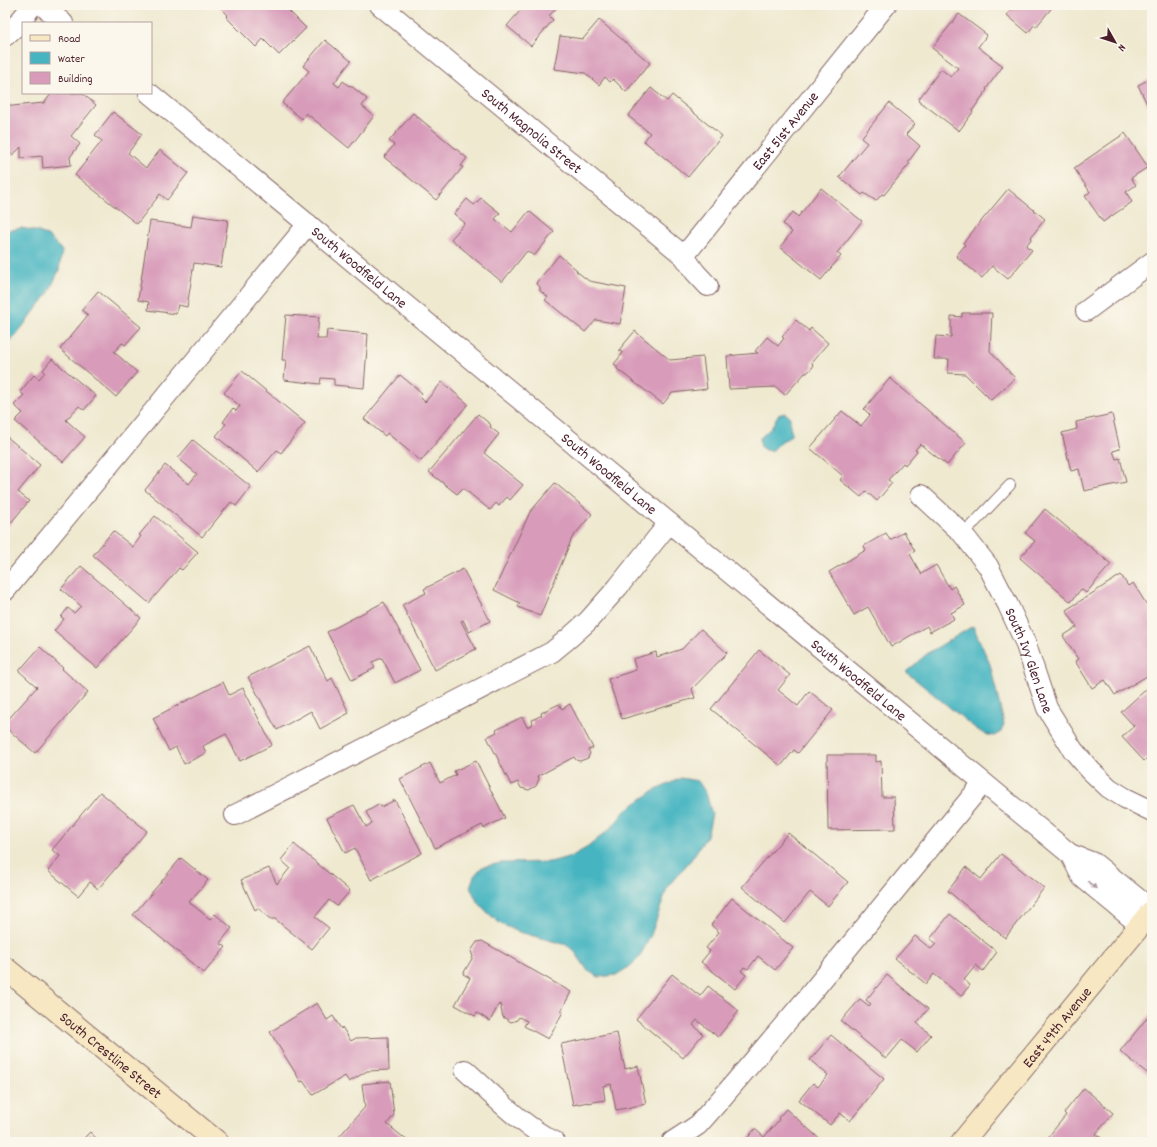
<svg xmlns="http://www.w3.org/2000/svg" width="1157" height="1147" viewBox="0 0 1157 1147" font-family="Dekko,sans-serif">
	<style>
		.water { fill: #47b5c1; stroke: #486a76 }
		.building { fill: #d89cba }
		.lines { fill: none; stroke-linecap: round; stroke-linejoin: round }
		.lane-casing { stroke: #846665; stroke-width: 12 }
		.street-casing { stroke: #846665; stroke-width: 22 }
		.secondary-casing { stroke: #846665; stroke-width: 24 }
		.lane { stroke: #fff; stroke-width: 10 }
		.street { stroke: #fff; stroke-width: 20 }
		.secondary { stroke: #f7e8c3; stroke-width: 22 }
		.oneway { fill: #ae9aa0 }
		.labels { text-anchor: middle; stroke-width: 3.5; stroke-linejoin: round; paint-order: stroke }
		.street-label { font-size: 15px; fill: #4a1f2b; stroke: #fbf7ec }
	</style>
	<rect width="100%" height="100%" fill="#fbf7ec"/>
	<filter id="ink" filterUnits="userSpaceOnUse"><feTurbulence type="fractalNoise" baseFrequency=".025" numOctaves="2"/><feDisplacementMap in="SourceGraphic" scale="8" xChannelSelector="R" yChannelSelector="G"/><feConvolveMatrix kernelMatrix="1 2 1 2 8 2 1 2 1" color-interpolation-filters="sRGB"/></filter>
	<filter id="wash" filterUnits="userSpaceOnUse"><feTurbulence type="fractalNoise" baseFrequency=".012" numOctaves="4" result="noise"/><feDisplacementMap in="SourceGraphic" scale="16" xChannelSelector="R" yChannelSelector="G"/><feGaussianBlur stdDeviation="0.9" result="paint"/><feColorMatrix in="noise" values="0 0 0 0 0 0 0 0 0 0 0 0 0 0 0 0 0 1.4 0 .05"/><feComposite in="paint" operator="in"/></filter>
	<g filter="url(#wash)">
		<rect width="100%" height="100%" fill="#efe9d0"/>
		<path class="water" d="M22,228C42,232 49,234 62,251L59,270L48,294L5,349V231Z
			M785,413C793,418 789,420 790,427C791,431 793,432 790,436C788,439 785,439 782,441C779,443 776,447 773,450C763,452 759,447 760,438L771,428L778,415Z
			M973,626L990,664L1004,724L1001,732L994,736L984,734L975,728L906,672L928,653Z
			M681,778L698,781L706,793L712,814L707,836L690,861L668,886L651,935L639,958L629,967L616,975L599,977L588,971L575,952L567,945L519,932L501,924L488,913L477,901L470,887L474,876L482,867L501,863L550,862L572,856L588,847L612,827L626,810L652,792Z"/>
		<g id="blocks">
			<path class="building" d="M220,5H278L282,8L284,6L306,28L279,55L263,39L256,47L226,17L228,15L219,6Z
				M525,5H559L549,16L553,20L531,46L507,26Z
				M1005,5H1054L1036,27L1034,25L1028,33L1007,15L1011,10Z
				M959,14L987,35L978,47L1003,66L986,89L987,90L972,111L973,112L959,131L918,100L941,69L951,77L958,68L932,48Z
				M599,20L650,63L626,92L613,79L610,82L605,77L599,85L585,73L554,69L560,36L583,39Z
				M325,40L351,61L334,83L339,87L343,81L349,86L350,85L367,99L362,106L374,116L349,148L306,113L302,119L282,103L309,71L303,66Z
				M1152,78V115L1138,85Z
				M651,88L667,101L672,95L722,136L688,177L644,141L650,133L628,116Z
				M52,93H82L96,105L71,136L80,144L70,157L71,165L43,168L42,156L21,158V147L14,154L8,155L5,152V101L12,106L44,103Z
				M889,103L915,124L906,134L920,146L908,162L910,163L884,195L882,194L876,201L864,193L862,195L839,177L867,143L861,138Z
				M113,112L142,134L128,153L146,168L160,150L188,173L167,200L160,194L137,224L75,175L102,141L95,135Z
				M413,113L467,158L461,166L463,167L436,200L384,157L394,145L389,141Z
				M1125,133L1148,167L1131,178L1136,185L1126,192L1132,202L1103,222L1085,196L1090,192L1074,168Z
				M821,188L862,221L837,253L841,256L821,280L780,247L792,232L783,224L793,212L798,217Z
				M1008,189L1045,219L1031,237L1032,238L1026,246L1032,250L1008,279L992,266L982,278L956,256L965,245L963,243Z
				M481,198L500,213L495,219L512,232L529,211L554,232L534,256L527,251L502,282L451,239L465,223L454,214L467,199L474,205Z
				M193,215L228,220L221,267L194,263L187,307L178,305L176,314L148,310L149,302L138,300L150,221L191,227Z
				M559,255L577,270L576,271L589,281L626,288L620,324L596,320L585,332L545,300L548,297L540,291V287L536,283Z
				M98,291L141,327L125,345L122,343L114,352L137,372L116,397L60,349L88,315L82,310Z
				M962,313H992L990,351L1015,378L991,400L965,374L948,373L949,359H934L936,336L951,337V316L962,317Z
				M286,315L319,317L317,339H326L327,330L368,334L364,388L334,385V379L321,378L320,384L284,380L286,360H282Z
				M796,320L809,331L811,328L828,343L812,362L813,367L807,373H805L785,395L776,387L729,389L727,356L758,353L755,351L767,337L778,346L784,338L782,337Z
				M635,331L670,360L703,357L707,389L672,393L663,404L617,369V366L614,364L623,353L619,350Z
				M52,359L96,396L84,410L79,406L66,420L85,437L63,462L15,421L23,413L14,405L24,395L20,392L34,375L39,379L45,372L43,370Z
				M242,371L305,423L281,453L277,450L258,472L216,436L226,424L223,422L233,408L236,411L240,406L224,393Z
				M400,375L422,393L419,396L425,402L442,382L468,404L421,461L387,433L385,436L364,419Z
				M890,378L966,443L947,465L920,444L915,450L917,451L905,465L903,463L888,480L892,483L877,501L866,491L861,497L840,480L843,476L810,448L842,411L861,426L870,415L864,409Z
				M478,414L491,425L490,427L499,434L484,453L523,485L510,500L507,497L499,506L496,503L490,510L463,488L457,494L429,472Z
				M1112,414L1120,449L1113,451L1116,459L1120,458L1126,482L1084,491L1079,469L1071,471L1062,433L1077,429L1076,422Z
				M5,435L40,465L18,492L29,501L9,525L5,521Z
				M193,440L251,487L236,506L231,502L202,537L145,490L165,465L189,484L197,474L178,458Z
				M555,483L592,514L572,538L540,616L518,607L520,603L494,590L530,512Z
				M1045,509L1111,564L1086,593L1081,589L1071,602L1020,558L1035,541L1025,533Z
				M155,516L198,552L182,570L179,568L149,603L93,555L113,531L133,547L141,536L139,535Z
				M904,532L915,551L910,554L921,574L936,565L950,589L954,586L965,605L951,613L954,619L930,632L927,626L891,647L868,607L854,615L829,572L866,550L864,546L886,533L890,540Z
				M81,566L141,618L97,668L54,631L64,619L61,617L68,608L74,613L81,606L61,589Z
				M463,569L490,621L469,632L463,620L461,621L476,649L435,670L402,605L426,593L424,589Z
				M1121,575L1128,586L1133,583L1152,613V617L1150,619L1152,623V673L1115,695L1105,680L1092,688L1075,661L1078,659L1063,636L1077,627L1066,610Z
				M384,602L420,670L395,683L382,658L372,662L375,668L352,680L327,632Z
				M701,629L727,653L692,689L695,698L622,719L608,679L636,670L633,659L656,652L657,657L682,649Z
				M310,646L328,681L332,678L349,713L320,729L311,711L277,730L248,677Z
				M40,647L63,668L62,669L88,692L35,753L5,727V723L37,687L19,671Z
				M759,650L790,675L778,690L798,706L809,691L833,710L798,753L794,750L781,766L711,709Z
				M223,682L229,695L243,688L272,745L240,761L226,734L203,746L206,753L184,764L176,747L169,751L153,718Z
				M1152,684V764L1147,758L1144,761L1122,737L1134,726L1121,712Z
				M559,704L562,709L570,704L593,748L588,750L590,753L588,758L580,761L576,760L574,757L538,776L539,779L536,786L529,790L521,788L518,782L511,785L487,737L497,732L496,730L522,717L527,727L533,724L532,720L542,715L541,713Z
				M827,755H876V762L881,761L882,797H894L895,829L828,830Z
				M476,761L505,818L484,828L482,825L435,848L400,779L430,763L440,783L456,775L454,771Z
				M100,792L147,831L98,889L90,882L78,896L48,871L60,856L52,850Z
				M395,800L422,853L371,880L355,848L345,853L327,818L354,805L366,827L372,823L366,812L380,804L381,807Z
				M788,833L848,882L828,906L810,892L785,923L742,887Z
				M294,844L350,891L337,906L329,900L315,917L329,928L312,949L275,919H270L258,908L255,910L241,880L269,868L277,884L290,868L281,860Z
				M1001,854L1044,888L1005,938L948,891L966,867L981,879Z
				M181,858L208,880L189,902L210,919L215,914L232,928L220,943L226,947L204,973L133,915Z
				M732,898L793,948L775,970L758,956L748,969L744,967L741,971L746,975L735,989L701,962L710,951L706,948L719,932L711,925Z
				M950,914L997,952L983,971L976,965L964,980L970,985L961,996L934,974L926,984L895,959L915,936L931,949L936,944L930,939Z
				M482,941L571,992L561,1011L563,1012L548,1039L524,1026L527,1021L519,1017L517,1020L511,1022L503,1017L501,1009L502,1006L499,1004L490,1021L477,1013L475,1016L455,1005L470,978L463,974L473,957L471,951L477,942Z
				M672,974L700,996L708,986L739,1011L718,1037L697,1020L693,1025L703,1034L683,1058L636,1019Z
				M887,975L928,1009L917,1023L931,1035L917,1052L902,1040L886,1059L841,1021L860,999L869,1006L871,1004L866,1000Z
				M317,1003L327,1020L333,1016L341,1029L342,1027L351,1041L356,1038L388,1037L389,1070L367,1071L349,1082L345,1076L313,1095L303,1081L301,1082L270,1032Z
				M1152,1012V1077L1120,1051Z
				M617,1033L625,1069L638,1066L646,1104L616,1110L611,1084L603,1086L605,1100L588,1103V1102L573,1105L561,1044Z
				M831,1035L884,1079L850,1121L840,1113L830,1125L799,1100L813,1083L818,1087L828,1075L810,1060Z
				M390,1081L394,1115L387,1124L409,1142H341L337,1139L365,1107L362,1084Z
				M1084,1088L1113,1113L1096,1134L1107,1142H1044L1066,1115L1064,1113Z
				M786,1109L823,1142H744L755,1129L764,1137L779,1120L778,1118Z
				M90,1132L100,1142H80Z"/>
		</g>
	</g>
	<g filter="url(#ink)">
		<use href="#blocks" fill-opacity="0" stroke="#846665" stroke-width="1"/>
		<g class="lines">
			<defs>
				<path id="lane" d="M962,533L975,522L1010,485"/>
				<g id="street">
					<path d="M42,5L63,23"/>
					<path id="s1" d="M380,5L684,256L695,272L708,286"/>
					<path d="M5,36L15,27L33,5"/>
					<path id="s2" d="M149,93L1070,854L1094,863L1152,910"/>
					<path id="s3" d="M684,256L886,5"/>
					<path d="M1086,311L1152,262"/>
					<path id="s4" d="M921,495L962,533L988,566L1008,605L1025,642L1047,708L1073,750L1091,771L1109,788L1125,798L1152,811"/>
					<path d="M5,591L308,224"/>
					<path d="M235,815L552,652L569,638L588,621L618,587L669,523"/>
					<path d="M1070,854L1082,877L1140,925"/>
					<path d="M465,1070C493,1095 521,1125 555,1142"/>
					<path d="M672,1142L698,1125L720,1100L807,998L983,783"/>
				</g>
				<g id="secondary">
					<path id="s5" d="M5,968L217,1142"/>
					<path id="s6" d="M962,1142L1152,911"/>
				</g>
			</defs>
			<use href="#lane" class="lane-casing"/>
			<use href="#street" class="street-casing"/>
			<use href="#secondary" class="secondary-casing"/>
			<use href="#lane" class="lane"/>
			<use href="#street" class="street"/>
			<use href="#secondary" class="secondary"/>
		</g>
		<defs><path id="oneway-solid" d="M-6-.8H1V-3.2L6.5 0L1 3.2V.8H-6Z"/></defs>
		<use class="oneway" href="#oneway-solid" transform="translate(1092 885) rotate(40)"/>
	</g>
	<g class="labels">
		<g class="street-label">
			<text dy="5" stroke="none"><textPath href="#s1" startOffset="197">South Magnolia Street</textPath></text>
			<text dy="5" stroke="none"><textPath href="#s3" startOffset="161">East 51st Avenue</textPath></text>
			<text dy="5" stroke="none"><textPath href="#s2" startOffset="273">South Woodfield Lane</textPath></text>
			<text dy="5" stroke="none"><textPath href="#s2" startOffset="597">South Woodfield Lane</textPath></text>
			<text dy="5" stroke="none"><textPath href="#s4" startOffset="201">South Ivy Glen Lane</textPath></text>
			<text dy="5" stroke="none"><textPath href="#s2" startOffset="921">South Woodfield Lane</textPath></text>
			<text dy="5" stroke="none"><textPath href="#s6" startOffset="149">East 49th Avenue</textPath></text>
			<text dy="5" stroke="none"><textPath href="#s5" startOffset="137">South Crestline Street</textPath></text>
		</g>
	</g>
	<rect width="1157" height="1147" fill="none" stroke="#fbf7ec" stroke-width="20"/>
	<rect x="22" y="22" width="130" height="72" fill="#fbf7ec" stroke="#b4a19f"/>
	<rect x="30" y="35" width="20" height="6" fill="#f7e8c3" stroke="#b4a19f"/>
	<text x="58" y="42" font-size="12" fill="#4a1f2b">Road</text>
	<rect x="30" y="52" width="20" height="12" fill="#47b5c1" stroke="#b4a19f"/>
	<text x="58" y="62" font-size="12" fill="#4a1f2b">Water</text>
	<rect x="30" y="72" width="20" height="12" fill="#d89cba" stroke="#b4a19f"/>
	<text x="58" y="82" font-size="12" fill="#4a1f2b">Building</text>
	<g transform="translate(1115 42) rotate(129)" stroke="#fbf7ec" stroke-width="3" paint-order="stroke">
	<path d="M0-3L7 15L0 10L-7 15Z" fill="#4a1f2b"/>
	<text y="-6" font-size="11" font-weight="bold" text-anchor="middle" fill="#4a1f2b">N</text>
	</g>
</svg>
